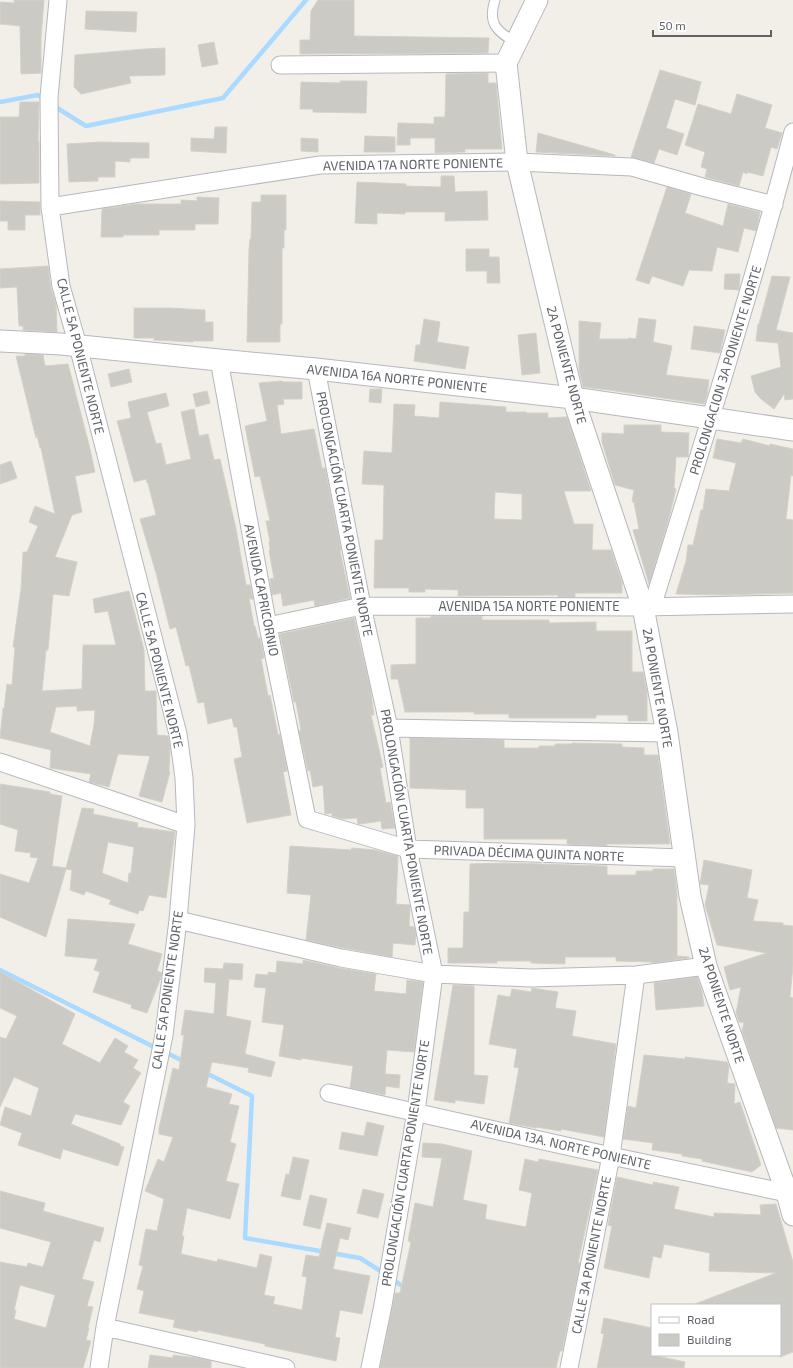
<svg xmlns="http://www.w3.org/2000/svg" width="793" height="1368" viewBox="0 0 793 1368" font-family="'Exo 2',sans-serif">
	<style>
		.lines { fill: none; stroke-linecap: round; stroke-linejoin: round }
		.stream { stroke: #aadaff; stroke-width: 4.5 }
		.building { fill: #cccac5; stroke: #d6d1c6; fill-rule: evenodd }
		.service-casing { stroke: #b5b8bc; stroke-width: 11 }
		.minor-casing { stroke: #b5b8bc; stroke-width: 19 }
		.tertiary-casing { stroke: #b5b8bc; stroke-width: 23 }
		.service { stroke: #fff; stroke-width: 9 }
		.minor { stroke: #fff; stroke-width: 17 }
		.tertiary { stroke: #fff; stroke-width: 21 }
		.labels { text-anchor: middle; stroke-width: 3; stroke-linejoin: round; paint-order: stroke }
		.street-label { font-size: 13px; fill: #5f6368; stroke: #fff }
	</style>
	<rect width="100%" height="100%" fill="#f1efe8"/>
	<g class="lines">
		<path class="stream" d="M0,102L38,95L44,99
			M54,106L86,126L223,98L306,0
			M0,970L158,1049
			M165,1052L185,1062
			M204,1072L252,1096L245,1238L360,1258L385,1274
			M391,1278L406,1289"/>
	</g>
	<path class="building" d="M14,0H44L41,38V73L21,74L20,26L0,24V2L14,3Z
		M318,0H354V36L489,38L488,53L300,54V40H310L311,11Z
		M86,11L137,12L136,32L85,29Z
		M214,42L218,64L202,67L198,45Z
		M165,48V75L129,76L131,83L81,94L74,87L75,55L145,49Z
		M660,70L701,82L695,105L675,99L666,128L684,134L677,155L659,149L654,163L631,157Z
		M488,73V83H496L502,149H465V152L435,153V138H410V145H397L398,123L434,124V117H445L446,74Z
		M340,81H367L366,113L313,112V109H300L301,82L340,83Z
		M737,94L772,105L765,128L782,133L777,149L771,147L763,176L747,172V174L743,172L739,186L705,177L707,169L701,167L705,152L685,145L698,104L731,114Z
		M20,102H39L38,141H39V183L0,184V117H19Z
		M215,127H227L226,153L191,151V138L214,139Z
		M538,133L615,155V156L536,152Z
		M365,136L395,137V152H364Z
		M301,138L318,139V152L301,151Z
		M100,142L149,143V158H130V162L115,161V177H98V181L69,182L67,144Z
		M441,176H454L455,192L487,191L488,220L445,221V212H405V214L377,213V224L355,223L357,182L406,184V186L441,187Z
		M667,187L691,194L685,213L723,226L728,204L760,212L756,231L744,228L738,252L717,247L712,271L689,270L683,286L652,276L649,284L636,280Z
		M261,195H286V230H284V248H282V324H280V342H247L249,249L250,239H251L252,202H261Z
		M197,197L219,198L218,224H195V230H159V235H123V237H101L102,209L136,204H181V200L197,201Z
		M0,201L40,202V215H25V230H8V221H0Z
		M466,249H489V257H499L500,283H487V271H466Z
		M48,266L51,289L56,304L57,332L23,330V326H19L17,287L0,288V269Z
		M725,274H740L739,290L724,289Z
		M772,276L790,277L776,330L793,333V399L785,400L784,394L774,409L761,399L755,392L751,376L781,367L778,343L756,341L758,324H759Z
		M134,308H170L205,310V322H213V341H193V342L154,340V338H134Z
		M639,318L656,320L653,342L672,346L666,375L709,380L707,395L704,404L609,390L583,387L579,369V321L601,323L599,339H628L629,338L636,339Z
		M424,319L440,322L437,342L469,347L465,369L414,361L416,345H420Z
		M694,326L725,330L720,353L691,349Z
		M536,333L540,373L522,375L518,335Z
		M25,354L43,355L45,366L68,364L89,445L95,472L75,476L82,512L72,515L55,557L77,562L69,596L53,594L48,650H46L42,691L82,689L83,645H116L108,611L95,613L93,599L129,591L144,650L145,691H156L157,735L168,736L170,748L169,771L170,772L162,802L139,796L150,756L118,754L109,787L89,782L91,774L50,768L51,750L0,738L3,708L4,709L7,684L12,685L15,647H13L21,589L23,552H27L38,526L29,522L35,506L55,514L41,448H40L37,435L36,438L16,356H25ZM77,706V711L95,710L94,725L90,746L50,732L56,707Z
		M129,369L132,382L111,387L108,374Z
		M282,381L283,382H302V399H283L284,404L277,405L281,434L314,429L322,468H325L341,550L340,551L350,598L315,606L314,600L283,606L281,593L272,595L270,579L274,578L269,551L270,550L269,542H270L266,521H270L260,476L255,477L245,426L267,421L259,383Z
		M370,389H382L381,403L369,402Z
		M207,391L210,403L196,407L193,394Z
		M166,393L169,406L147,412L156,444L161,443L166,465L191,459L181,412L194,409L199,436L208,434L214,460L220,459L236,529L246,585H250L253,599H249L254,626H255L258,638H260L264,658L261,659L268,696L270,695L278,735L280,734L287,771L283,772L291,815L247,823L234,759L242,757L237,727H234L232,718L208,724L204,702L198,703L189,665L186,666L176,627L170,629L156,573L140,519L156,515L148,483H147L146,479L134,482L117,421L131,418L128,402Z
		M440,402L506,407V412H526V413H548V418L567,417L591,491H564L574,524H593L592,550H611L622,583V593H575V597H558V595L458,596V590L425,589V592H409V588H374L375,540H383L384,485L362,484L364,451L392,453L394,404L415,405L414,416L439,418ZM495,492L522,494V520L494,519Z
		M624,425H661V432L689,433L688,457H676L674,488L676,489L669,518L649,584L633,530L639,529L634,502H632L634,490L615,485L602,442V433L624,434Z
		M717,439L741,443L743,439L770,446V444L793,449V476L791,475L786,519L793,520V593L726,595L676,594L686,561L688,545H693L701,510H703L706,489L729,491L736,463L713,458Z
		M11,461L17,478L0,484V465Z
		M431,616H482V620H549V623L596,622V631H632V672H643L647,692V721H628V715H596V718H509V714H474V712H405L398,679H391V665L416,664V618H431Z
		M354,618L370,687L374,715H371L383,767L380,768L386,803L390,802L395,828L382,829L381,821L360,824H358L357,818L343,819L332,816V813L325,814L323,785L313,787L310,770L308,771L307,767L299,731L301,730L296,702H294L280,634Z
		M410,738L504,740V748H539V746H555V744H572V743L622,744V747L644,748V755H658L670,844H607V846L567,844V839H484V808H466V790L410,788Z
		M0,784L50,792V794L62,796L52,866L66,868L82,808L94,809L93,814L138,823L137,827L175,832L166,898L149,895L143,911L139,910L138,914L109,904L111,900L86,891L84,895L70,890L72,870L66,869L46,937L0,917V874L29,883L38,858L30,857L31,853L15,851L18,830L0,824ZM108,842L134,847L131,873H129L128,883L102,873Z
		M290,846L351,850L352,848L375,850L398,856L396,904L410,905L409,926L414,927L416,934L415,945L393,943L392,957L343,948L306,940L311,895L287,893Z
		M704,860L752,870L747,898L758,900L753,921L783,923V925L793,926V966L790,997L793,998V1130L776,1128L742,1031L744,1023L739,1022L736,1013L741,987L730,990L724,967L767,953L717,945L705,905L709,885L700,884Z
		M505,863L607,866V875H636V871H653V869H674L677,893V956L689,957V958L652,963V962L616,961V957H565V964L531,963V961H497V963H448V948H463L464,912H469L470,864Z
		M68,919L135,924L128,944L162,954L157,971L162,973L161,977L147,1013L131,1008L132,1005L93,992L100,972L94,970L98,959L65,956Z
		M303,960L339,968L376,974L374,991L406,994L407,980L423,982L414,1052L387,1050L385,1074L400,1075L399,1088L386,1086L385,1095L350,1088L353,1066L301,1058V1060L279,1056L284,1025L262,1022L266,988L254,987L256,974L268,975V972L276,973L277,961L303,964Z
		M224,963L243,964L242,980L229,979L226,1016L251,1021L245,1054L275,1062L271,1077L248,1072L249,1068L212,1062L206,1087L232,1094L229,1104L239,1106L230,1142L236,1144L226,1181L239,1184L230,1219L187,1208L182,1236H184L181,1254L217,1262L218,1259L257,1268L260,1254L272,1257L264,1295L275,1297L273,1304L302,1310L307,1277L302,1276L306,1255L319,1257L327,1223L351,1228L348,1240L340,1238L333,1269L370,1276L362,1314L340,1310L335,1337L340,1338L336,1361L265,1346V1344L236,1338L198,1330L197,1332L173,1327L175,1320L139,1313L144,1291L137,1289L143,1266L139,1265L145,1233L146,1229L157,1231L164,1199L145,1191L158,1159L164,1162L173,1137L159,1134V1128L173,1068L179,1070L184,1035H181L185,1010L214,1014L216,983L204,982L205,968L223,969Z
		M0,972L75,1014L62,1044L100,1063L115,1038L128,1046L124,1052L138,1060L133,1068L141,1073L123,1102L130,1106L121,1125L75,1114L71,1124L120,1144V1146L124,1147L118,1166L63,1149L60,1159L18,1145L22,1133L0,1125L5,1107L31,1116L39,1088L14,1077L0,1107V1037L6,1039L17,1016L0,1008Z
		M697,977L702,991L704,1006L656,1010L654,983Z
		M453,985L474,986V1075L488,1076L484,1104L455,1100V1103L434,1100Z
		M532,988L558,992L555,1008L576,1011L572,1036L616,1044L604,1137L561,1129V1131L536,1127V1128L509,1123L519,1068L514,1067L517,1049L489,1044L498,995L510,997L512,989L531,992Z
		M644,1055L685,1059V1057L727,1062L729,1066L727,1083L735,1084L734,1104L740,1102L761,1165L752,1172L702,1161V1159L682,1156V1154L652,1150L653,1143L623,1139L628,1106L636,1108Z
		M367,1122L384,1126L377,1156L339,1149L342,1132L364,1136Z
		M423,1143L442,1144L472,1151L463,1200L487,1205L485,1219L526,1227L532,1193L519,1190L525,1159L538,1162L539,1159L598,1170L578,1263H580L562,1351H560L556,1368H380L395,1293H400L411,1242L408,1241L415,1203L433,1207L442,1158L422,1157Z
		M293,1157L309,1160L300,1200L281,1196L286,1174L289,1175Z
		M617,1177L653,1185V1182L679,1187L674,1209L714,1217V1213L761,1215L760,1205L776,1204L793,1262V1352L780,1357V1305H695V1304L776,1273L709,1271L710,1253L664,1244L661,1258L653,1256L649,1278L604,1268L612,1226L608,1225Z
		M363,1189L384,1194L378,1218L357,1213Z
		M0,1191L45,1203L43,1211L104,1228L100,1242L94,1240L82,1279L94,1282L87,1306L93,1307L88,1328H89L86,1340L91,1341L83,1368H0V1262L27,1267L28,1263L43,1267L51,1242L0,1228ZM20,1285L55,1295L46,1328L14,1319L16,1310H14Z
		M310,1195L327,1199L320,1229L303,1225Z
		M604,1318L652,1328V1355L685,1362L684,1368H597L604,1334L601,1333Z
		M150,1355L173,1358V1355L197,1358L211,1361V1368H148Z"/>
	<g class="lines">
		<defs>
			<path id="service" d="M495,0C487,24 497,31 516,43"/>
			<path id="minor" d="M58,0L49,97L50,207L61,286L78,346L178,734L184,778L186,825L178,920L164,1035L105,1327L99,1368
				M280,65L506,63
				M50,207L320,165L517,162L632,167L706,188L774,205
				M219,360L268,626L307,819L408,849L684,858
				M316,369L362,606L389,728L408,849L434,974L416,1112L383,1305L370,1368
				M652,607C701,449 751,292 793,132
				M268,626L362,606L643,607L793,604
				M389,728L667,733
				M0,762L186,825
				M178,920L341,958L434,974L531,978L636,975L706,966
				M329,1093L611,1156L787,1193
				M105,1327L286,1368
				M569,1368L611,1156L636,975"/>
			<path id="tertiary" d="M537,0L506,63L517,162L573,398L643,607L667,733L690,896L706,966L787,1193L793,1215
				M0,341L61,344L219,360L316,369L573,398L793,430"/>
		</defs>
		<use href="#service" class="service-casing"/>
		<use href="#minor" class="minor-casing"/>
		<use href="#tertiary" class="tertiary-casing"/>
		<use href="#service" class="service"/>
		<use href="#minor" class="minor"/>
		<use href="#tertiary" class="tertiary"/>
	</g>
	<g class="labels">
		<g class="street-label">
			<text transform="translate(413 164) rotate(-1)" y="5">AVENIDA 17A NORTE PONIENTE</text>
			<text transform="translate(81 356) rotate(76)" y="5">CALLE 5A PONIENTE NORTE</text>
			<text transform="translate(567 365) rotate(75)" y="5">2A PONIENTE NORTE</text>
			<text transform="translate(725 370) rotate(-73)" y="5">PROLONGACION 3A PONIENTE NORTE</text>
			<text transform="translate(397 378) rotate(6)" y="5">AVENIDA 16A NORTE PONIENTE</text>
			<text transform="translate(345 514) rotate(79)" y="5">PROLONGACIÓN CUARTA PONIENTE NORTE</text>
			<text transform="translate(262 590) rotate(79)" y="5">AVENIDA CAPRICORNIO</text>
			<text x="529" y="611">AVENIDA 15A NORTE PONIENTE</text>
			<text transform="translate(160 670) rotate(76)" y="5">CALLE 5A PONIENTE NORTE</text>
			<text transform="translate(658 688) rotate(80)" y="5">2A PONIENTE NORTE</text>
			<text transform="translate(407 832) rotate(80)" y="5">PROLONGACIÓN CUARTA PONIENTE NORTE</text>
			<text transform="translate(529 853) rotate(2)" y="5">PRIVADA DÉCIMA QUINTA NORTE</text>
			<text transform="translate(167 990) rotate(-82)" y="5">CALLE 5A PONIENTE NORTE</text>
			<text transform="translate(722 1005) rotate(72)" y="5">2A PONIENTE NORTE</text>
			<text transform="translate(561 1144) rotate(13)" y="5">AVENIDA 13A. NORTE PONIENTE</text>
			<text transform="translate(405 1163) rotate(-81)" y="5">PROLONGACIÓN CUARTA PONIENTE NORTE</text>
			<text transform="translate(591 1255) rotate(-79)" y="5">CALLE 3A PONIENTE NORTE</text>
		</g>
	</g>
	<rect x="651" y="1304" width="130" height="52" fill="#ffffff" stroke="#bfc1c3"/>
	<rect x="659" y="1317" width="20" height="6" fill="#ffffff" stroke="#bfc1c3"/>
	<text x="687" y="1324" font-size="12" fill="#5f6368">Road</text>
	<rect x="659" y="1334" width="20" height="12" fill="#cccac5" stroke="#bfc1c3"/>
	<text x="687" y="1344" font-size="12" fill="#5f6368">Building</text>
	<path d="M653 30v6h118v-6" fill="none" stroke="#5f6368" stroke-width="2"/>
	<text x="659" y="30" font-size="12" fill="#5f6368" stroke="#ffffff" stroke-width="3" paint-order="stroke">50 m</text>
</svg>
